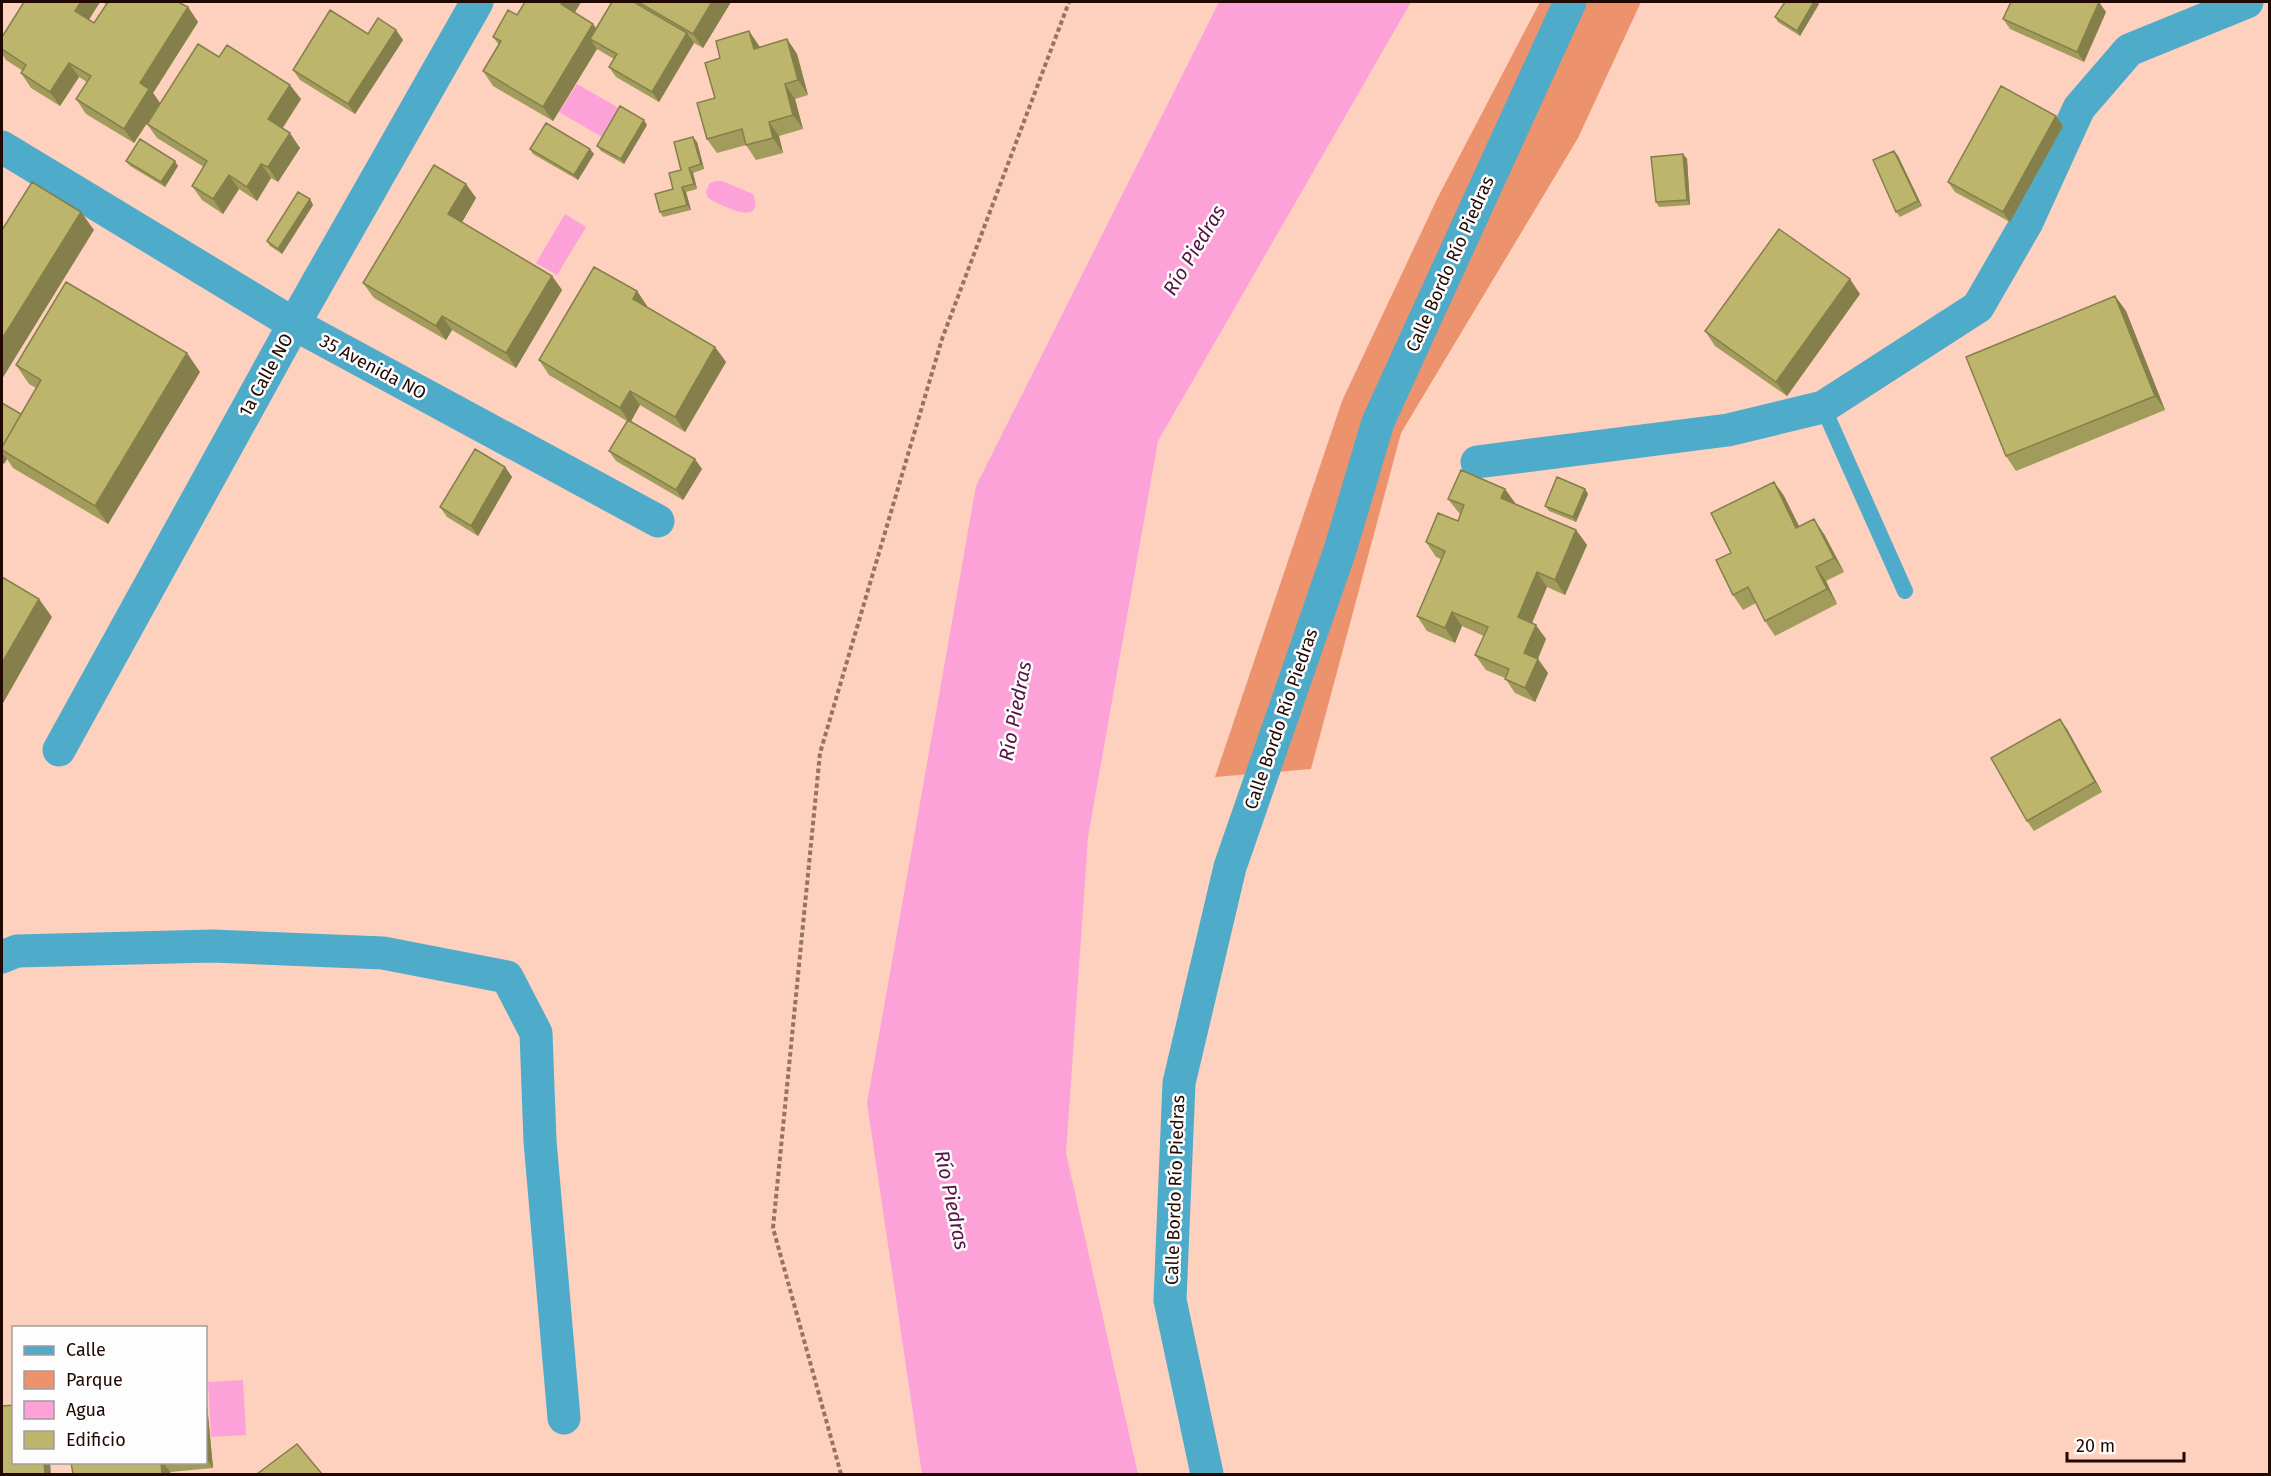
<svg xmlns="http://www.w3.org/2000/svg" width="2271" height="1476" viewBox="0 0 2271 1476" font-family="'Fira Sans',sans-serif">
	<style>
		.green { fill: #ec926d }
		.water { fill: #fda2d9 }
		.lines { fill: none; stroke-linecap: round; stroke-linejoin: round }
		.path { stroke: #977366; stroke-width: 4; stroke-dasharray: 4.5 3; stroke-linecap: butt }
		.lane { stroke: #4eabca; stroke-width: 16 }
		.street { stroke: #4eabca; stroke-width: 33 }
		.wall { fill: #a29c5c }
		.shaded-wall { fill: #847f4b }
		.building { fill: #bcb56b; stroke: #847f4b; stroke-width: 1.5 }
		.labels { text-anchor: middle; stroke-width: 5; stroke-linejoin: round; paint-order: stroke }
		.street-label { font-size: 18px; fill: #210801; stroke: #fdfdfd }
		.water-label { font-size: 20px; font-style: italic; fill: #571342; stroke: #fdfdfd }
	</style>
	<rect width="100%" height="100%" fill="#fed0be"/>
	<path class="green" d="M1540,2H1641L1578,138L1401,433L1311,769L1215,777L1342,401L1437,199Z"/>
	<path class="water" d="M1219,2H1411L1158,441L1088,837L1066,1153L1138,1474H922L867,1103L976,486Z
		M577,84L624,111L607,140L559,112Z
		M715,181H722L753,194C766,229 720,205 708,198L706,192L709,184Z
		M565,214L586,227L557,275L536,263Z
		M243,1380L246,1435L211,1437L208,1382Z"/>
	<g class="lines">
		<path class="path" d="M841,1474L773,1228L820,753L942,339L1069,2"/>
		<path class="lane" d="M1823,407L1905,591"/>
		<path class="street" d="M2,147L294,324L658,521
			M1477,462L1728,430L1823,407L1978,307L2027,222L2079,108L2129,50L2247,2
			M59,750L294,324L477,2
			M2,957L17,951L212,946L383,953L507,977L536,1033L540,1141L564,1418
			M1207,1474L1170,1300L1179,1083L1230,867L1340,550L1378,422L1570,2"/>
	</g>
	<path class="wall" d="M100,2L89,20L94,23L106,4L101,2H178L188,7L198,22L153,93L160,103L134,143L86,114L76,99L87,82L79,77L60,106L31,88L21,73L23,71L6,60L2,54V37Z
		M525,2H581L574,13L596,28L612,2H731L703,48L694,43L659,102L616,77L609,67L614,59L597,49L553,121L493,86L483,71L499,45L493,37L517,15Z
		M1819,4L1800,36L1778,22L1775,17Z
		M2106,12L2084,62L2010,29L2003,19Z
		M396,30L403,40L355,114L300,80L293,70L368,34Z
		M749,31L760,47L787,39L797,54L808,95L795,99L803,129L779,136L783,153L756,160L746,145L717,153L707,139L715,98L720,58Z
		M219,57L301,99L282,128L300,148L278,182L271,178L257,201L239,189L223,214L202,200L192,186L204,167L157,138L147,124Z
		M647,125L624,164L601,151L597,146Z
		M2063,126L2010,222L1955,192L1948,182Z
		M697,142L704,169L693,173L697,189L686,192L691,210L663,217L660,212L673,189L681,170Z
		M530,149L594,154L578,180L533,154Z
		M1894,151L1898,156L1922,206L1900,217L1896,212Z
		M1683,154L1687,159L1690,205L1659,207L1656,202Z
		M126,161L178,166L165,187L130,166Z
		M466,184L476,198L462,222L552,276L562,290L516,368L452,330L446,340L374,298L363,283Z
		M310,199L313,205L282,254L270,246L267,241Z
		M637,291L647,306V307L715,347L726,362L685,432L640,405L631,421L702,469L683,500L616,461L609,451L627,421L549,375L539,360Z
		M1860,294L1787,396L1715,346L1705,331Z
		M2115,296L2126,311L2165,410L2016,471L2006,456Z
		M16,365L200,372L108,524L13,468L7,459L4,464L2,462V403L21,414L36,388L29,384Z
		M505,467L512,477L478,536L447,517L440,507Z
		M1774,482L1784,496L1799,527L1824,534L1844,572L1826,581L1837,604L1775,636L1765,621L1756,603L1743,610L1733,595L1731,553Z
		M1505,489L1515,503V504L1576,530L1587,545L1565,595L1547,587L1532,623L1546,639L1538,659L1548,673L1535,702L1515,693L1505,678L1486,670L1475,655L1484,636L1462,626L1455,643L1427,631L1417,616L1441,559L1436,557L1426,542L1458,521L1460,514L1459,513L1448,499Z
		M1585,489L1588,494L1576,522L1549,511L1545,506Z
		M2067,729L2102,792L2034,831L2027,821Z
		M206,1394L213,1468L170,1472L71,1462H206Z"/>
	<path class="shaded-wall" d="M81,2H100L85,25L75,11Z
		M562,2H581L571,19L561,4Z
		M712,2H731L703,48L693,34Z
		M1814,2H1817L1819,4L1800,36L1797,31Z
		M2099,2L2106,12L2084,62L2077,52Z
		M188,7L198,22L153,93L160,103L134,143L124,129L140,83Z
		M593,24L603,38L590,39L597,49L553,121L543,107Z
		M396,30L403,40L355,114L348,104Z
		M749,31L759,46L764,63L754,49Z
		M687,33L694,43L659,102L652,92Z
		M787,39L797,54L808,95L798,80Z
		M69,63L79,77L60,106L50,92Z
		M785,84L795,99L803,129L793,115Z
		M290,85L301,99L279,134L268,119Z
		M2056,116L2063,126L2010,222L2003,212Z
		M644,120L647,125L624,164L621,159Z
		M769,122L779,136L783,153L773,138Z
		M290,133L300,148L278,182L268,167Z
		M693,137L697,142L704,169L701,164Z
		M590,149L594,154L578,180L574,175Z
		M1894,151L1898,156L1922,206L1918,201Z
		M1683,154L1687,159L1690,205L1687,200Z
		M175,161L178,166L165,187L161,182Z
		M261,164L271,178L257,201L247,187Z
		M689,168L693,173L697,189L694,184Z
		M229,175L239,189L223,214L213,199Z
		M466,184L476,198L458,229L448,214Z
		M682,187L686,192L691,210L687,205Z
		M310,199L313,205L282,254L278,249Z
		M81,212L94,230L2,379V339Z
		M552,276L562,290L516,368L506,353Z
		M1850,279L1860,294L1787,396L1776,382Z
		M637,291L647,306L643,313L633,299Z
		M2115,296L2126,311L2165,410L2155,396Z
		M442,316L452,330L446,340L436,326Z
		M715,347L726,362L685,432L675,417Z
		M187,353L200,372L108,524L95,506Z
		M630,391L640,405L630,423L620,408Z
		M3,454L7,459L4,464L2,460V457Z
		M695,459L702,469L683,500L676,490Z
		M505,467L512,477L478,536L471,526Z
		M1774,482L1784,496L1807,542L1796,528Z
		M1505,489L1515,503L1511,513L1501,498Z
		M1585,489L1588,494L1576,522L1573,517Z
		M1814,519L1824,534L1844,572L1834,558Z
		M1576,530L1587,545L1565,595L1555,580Z
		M1816,567L1826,581L1837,604L1827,589Z
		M1537,572L1547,587L1528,632L1518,617Z
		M39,599L52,617L2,705V663Z
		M1452,612L1462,626L1455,643L1445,628Z
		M1536,625L1546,639L1534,667L1524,653Z
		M1538,659L1548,673L1535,702L1525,688Z
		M2060,719L2067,729L2102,792L2095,782Z
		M206,1394L213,1468L206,1458Z
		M44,1462H50L51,1474H45Z
		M161,1462H163L170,1472L171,1474H162Z"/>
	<path class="building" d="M24,2H81L75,11L94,23L108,2H178L188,7L140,83L149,89L124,129L76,99L91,76L69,63L50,92L21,73L26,65L2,49V37Z
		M525,2H562L561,4L593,24L543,107L483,71L501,41L493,37L508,10L517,15Z
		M612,2H634L687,33L652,92L609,67L617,54L590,39Z
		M638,2H712L693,34Z
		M1785,2H1814L1797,31L1775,17Z
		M2011,2H2099L2077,52L2003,19Z
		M330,10L368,34L378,18L396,30L348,104L293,70Z
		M749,31L754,49L787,39L798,80L785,84L793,115L769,122L773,138L746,145L742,129L707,139L697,103L715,98L705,63L720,58L716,41Z
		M198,44L219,57L227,45L290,85L268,119L290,133L268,167L261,164L247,187L229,175L213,199L192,186L207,161L147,124Z
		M2001,86L2056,116L2003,212L1948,182Z
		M620,106L644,120L621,159L597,146Z
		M546,123L590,149L574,175L530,149Z
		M693,137L701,164L689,168L694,184L682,187L687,205L660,212L655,194L673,189L669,173L681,170L674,142Z
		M140,139L175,161L161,182L126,161Z
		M1894,151L1918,201L1896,212L1873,160Z
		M1683,154L1687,200L1656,202L1651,157Z
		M434,165L466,184L448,214L552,276L506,353L442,316L436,326L363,283Z
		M32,182L81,212L2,339V230Z
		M298,192L310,199L278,249L267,241Z
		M1779,229L1850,279L1776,382L1705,331Z
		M594,267L637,291L633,299L715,347L675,417L630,391L620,408L539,360Z
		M66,282L187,353L95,506L2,450V447L41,380L16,365Z
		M2115,296L2155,396L2006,456L1966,357Z
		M2,403L21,414L2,447Z
		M628,420L695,459L676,490L609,451Z
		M475,449L505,467L471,526L440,507Z
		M1461,470L1505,489L1501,498L1576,530L1555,580L1537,572L1518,617L1536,625L1524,653L1538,659L1525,688L1505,679L1509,669L1475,655L1488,627L1452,612L1445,628L1417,616L1445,551L1426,542L1438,513L1458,521L1464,505L1448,499Z
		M1557,477L1585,489L1573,517L1545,506Z
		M1774,482L1796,528L1814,519L1834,558L1816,567L1827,589L1765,621L1748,587L1733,595L1716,560L1731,553L1711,513Z
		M2,577L39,599L2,663Z
		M2060,719L2095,782L2027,821L1991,758Z
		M14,1405V1462H44L45,1474H2V1406Z
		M297,1444L322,1474H257Z
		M71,1462H161L162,1474H73Z"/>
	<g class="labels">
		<g class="street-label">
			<text transform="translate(1450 264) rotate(-66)" y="6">Calle Bordo Río Piedras</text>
			<text transform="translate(373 367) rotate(28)" y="6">35 Avenida NO</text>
			<text transform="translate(266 375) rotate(-61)" y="6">1a Calle NO</text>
			<text transform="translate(1281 719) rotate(-71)" y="6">Calle Bordo Río Piedras</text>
			<text transform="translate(1175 1190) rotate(-88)" y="6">Calle Bordo Río Piedras</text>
		</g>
		<g class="water-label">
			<text transform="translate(1194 250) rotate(-59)" y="7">Río Piedras</text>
			<text transform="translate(1015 711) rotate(-79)" y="7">Río Piedras</text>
			<text transform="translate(952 1200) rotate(78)" y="7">Río Piedras</text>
		</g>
	</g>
	<rect width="2271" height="1476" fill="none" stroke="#210801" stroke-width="6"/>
	<rect x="12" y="1326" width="195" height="138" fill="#fdfdfd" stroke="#a59b98" stroke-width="1.5"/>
	<rect x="24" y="1346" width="30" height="9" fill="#4eabca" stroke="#a59b98" stroke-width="1.5"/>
	<text x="66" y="1356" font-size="18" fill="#210801">Calle</text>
	<rect x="24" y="1371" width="30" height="18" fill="#ec926d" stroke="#a59b98" stroke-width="1.5"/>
	<text x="66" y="1386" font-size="18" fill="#210801">Parque</text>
	<rect x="24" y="1401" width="30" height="18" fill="#fda2d9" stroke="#a59b98" stroke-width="1.5"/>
	<text x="66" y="1416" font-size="18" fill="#210801">Agua</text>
	<rect x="24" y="1431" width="30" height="18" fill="#bcb56b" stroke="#a59b98" stroke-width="1.5"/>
	<text x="66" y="1446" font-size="18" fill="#210801">Edificio</text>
	<path d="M2067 1452v9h117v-9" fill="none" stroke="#210801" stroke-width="3"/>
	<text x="2076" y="1452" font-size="18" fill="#210801" stroke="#fdfdfd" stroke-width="4.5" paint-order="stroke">20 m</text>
</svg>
